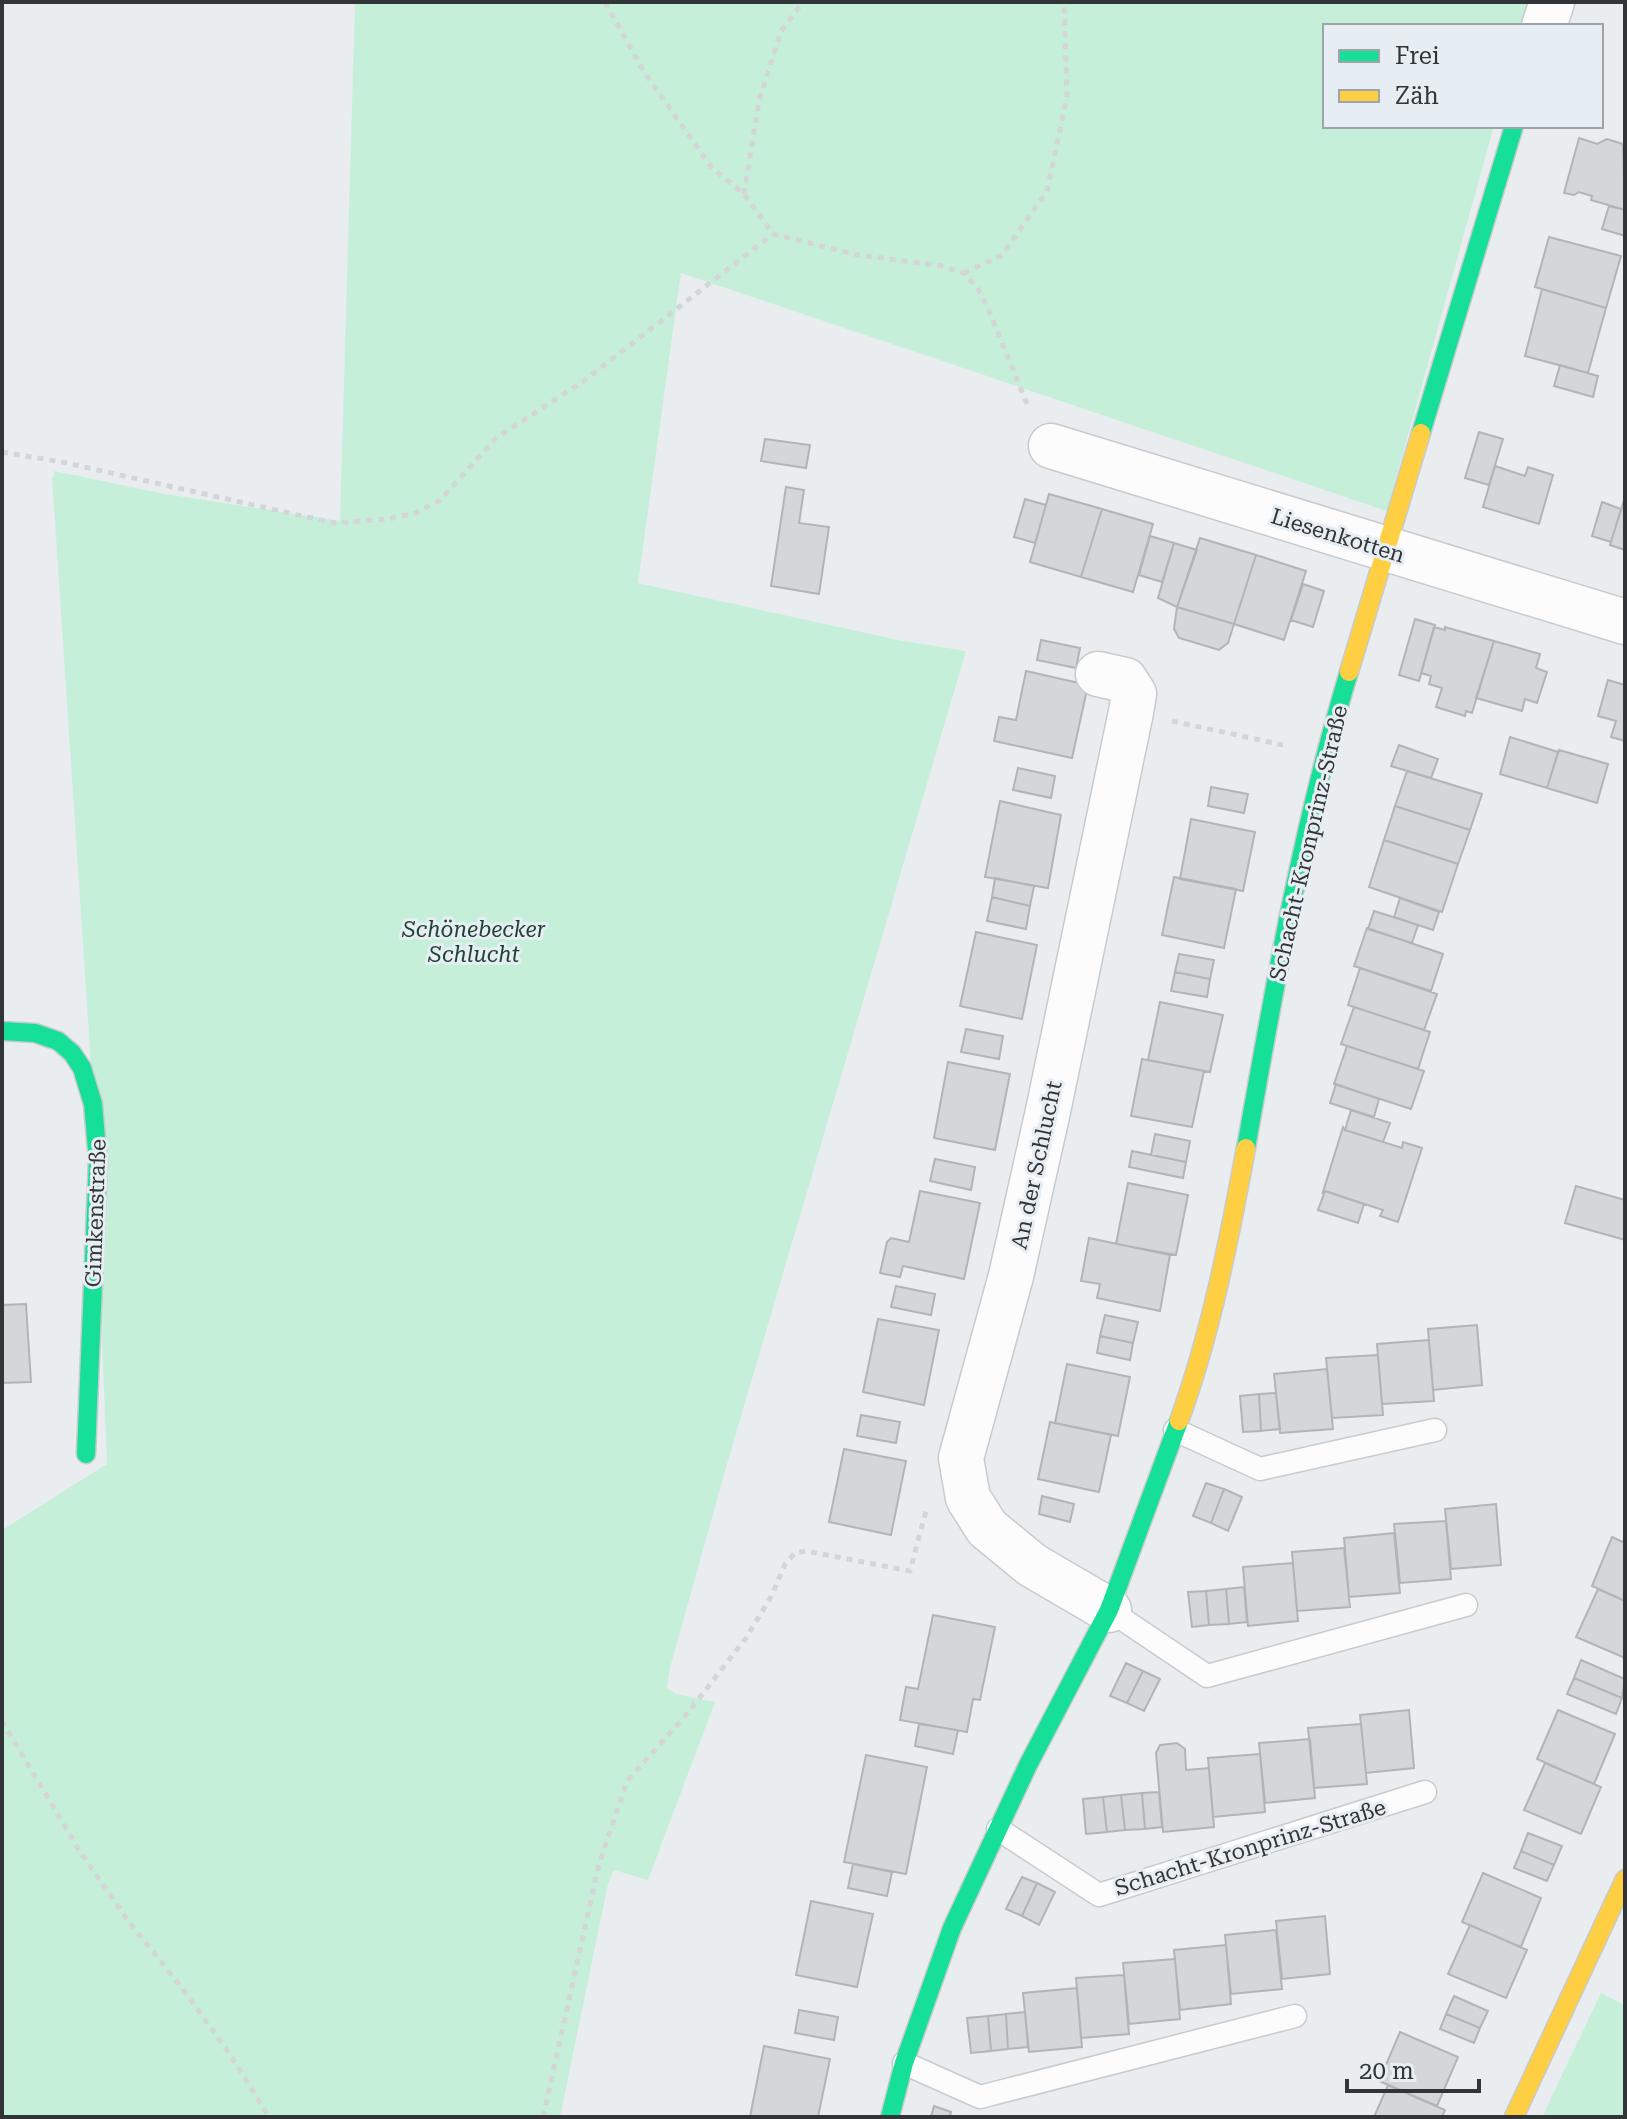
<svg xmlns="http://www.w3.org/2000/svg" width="1627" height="2119" viewBox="0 0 1627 2119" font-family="'Roboto Serif',serif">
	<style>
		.green { fill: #c6efda }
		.building { fill: #d4d6d9; stroke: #b2b4b6; stroke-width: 2 }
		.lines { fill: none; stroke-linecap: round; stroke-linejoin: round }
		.lane-casing { stroke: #c8cbcd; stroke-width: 25 }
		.street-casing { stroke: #c8cbcd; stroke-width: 47 }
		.fast-casing { stroke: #c8cbcd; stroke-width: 21 }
		.slow-casing { stroke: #c8cbcd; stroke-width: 21 }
		.path { stroke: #d4d5d6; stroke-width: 5; stroke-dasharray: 6 6; stroke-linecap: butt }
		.lane { stroke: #fcfcfd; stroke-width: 22 }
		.street { stroke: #fcfcfd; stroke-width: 44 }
		.fast { stroke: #16e098; stroke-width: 18 }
		.slow { stroke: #ffcf43; stroke-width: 18 }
		.labels { text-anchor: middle; stroke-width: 6; stroke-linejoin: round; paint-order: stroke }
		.street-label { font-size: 22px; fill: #323537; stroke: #e7eef3 }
		.park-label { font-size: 22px; font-style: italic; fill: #1d4430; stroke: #e7eef3 }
	</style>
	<rect width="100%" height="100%" fill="#eaedf0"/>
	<path class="green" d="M355,2H1529L1522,26H1325V126H1494L1387,511L681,273L638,583L898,640L966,651L727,1464L670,1668L667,1688L676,1694L715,1702L648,1880L614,1870L608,1884L560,2117H2V1530L107,1464L90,1050L52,477H54V471L165,494L340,521Z
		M1601,1993L1625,2005V2117H1542Z"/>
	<path class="building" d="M1579,138L1597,144L1607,139L1623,144L1625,210L1591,200L1592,196L1579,192L1574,195L1564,193Z
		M1609,206L1625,210V236L1602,229Z
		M1549,237L1621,256L1606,308L1535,287Z
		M1542,289L1606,308L1588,373L1525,356Z
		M1560,365L1598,376L1593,397L1554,386Z
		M1479,432L1503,439L1489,485L1465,478Z
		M765,439L810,445L806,468L761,461Z
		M1495,466L1525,476L1528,467L1553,475L1539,524L1483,507Z
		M786,487L804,490L799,523L829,527L819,594L771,586Z
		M1049,494L1102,509L1081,577L1030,562Z
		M1625,497V550L1610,545Z
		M1025,499L1046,505L1035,543L1014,537Z
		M1602,502L1621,509L1611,542L1592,536Z
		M1102,509L1153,524L1133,592L1081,577Z
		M1150,536L1174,543L1162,582L1139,575Z
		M1200,538L1256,555L1234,624L1177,607Z
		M1174,543L1197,550L1177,607L1158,598Z
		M1256,555L1306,571L1284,640L1234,624Z
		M1303,584L1324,591L1313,627L1291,620Z
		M1177,607L1234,624L1228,643L1219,650L1179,638L1174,629Z
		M1415,619L1435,625L1419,681L1399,675Z
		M1434,627L1445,630V627L1494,641L1472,713L1466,711L1465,716L1436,707L1442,688L1429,684L1431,676L1421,673Z
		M1041,640L1080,648L1076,668L1037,660Z
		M1494,641L1540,654L1536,668L1547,672L1537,703L1525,699L1522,711L1476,698Z
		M1026,671L1088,685L1072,758L994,741L999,717L1016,720Z
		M1608,680L1625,685V741L1611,737L1616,721L1598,716Z
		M1510,737L1558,752L1547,788L1500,774Z
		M1399,745L1438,759L1431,778L1391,766Z
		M1559,750L1608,764L1597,803L1547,788Z
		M1018,768L1055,776L1051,798L1013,790Z
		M1407,771L1482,794L1470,830L1395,806Z
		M1211,787L1248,794L1244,813L1208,806Z
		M1000,801L1061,815L1048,888L985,877Z
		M1395,806L1470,830L1458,864L1384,840Z
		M1191,819L1255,832L1243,891L1180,879Z
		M1384,840L1458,864L1442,912L1369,887Z
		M1174,877L1236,889L1224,948L1162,935Z
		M995,878L1034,886L1030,906L992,897Z
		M992,897L1030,906L1026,929L987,921Z
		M1400,898L1439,912L1433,930L1394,917Z
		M1374,911L1418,925L1412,943L1368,929Z
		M1367,928L1443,954L1431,991L1354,966Z
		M976,932L1037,945L1022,1019L960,1006Z
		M1179,954L1214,960L1210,979L1175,972Z
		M1360,968L1437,994L1424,1030L1348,1005Z
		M1175,972L1210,979L1207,997L1171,991Z
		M1160,1002L1223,1015L1210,1072L1148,1060Z
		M1354,1007L1430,1032L1418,1069L1341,1044Z
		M966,1029L1003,1036L999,1059L961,1052Z
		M1347,1046L1424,1071L1411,1109L1334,1084Z
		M1142,1059L1204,1071L1192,1127L1131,1116Z
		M948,1062L1010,1074L995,1150L934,1138Z
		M1336,1084L1379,1099L1374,1117L1330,1103Z
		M1351,1110L1390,1123L1383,1142L1345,1130Z
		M1343,1127L1345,1130L1402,1148L1403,1142L1422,1148L1398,1222L1380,1216L1383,1210L1325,1191L1323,1192Z
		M1155,1134L1190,1141L1186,1162L1151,1155Z
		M1132,1151L1186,1162L1183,1178L1129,1167Z
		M935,1159L975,1167L971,1190L930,1181Z
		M1128,1183L1188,1195L1176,1255L1116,1244Z
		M1576,1186L1625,1200V1240L1565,1223Z
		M920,1191L980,1203L964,1279L903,1266L900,1277L880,1273L887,1242L891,1238L909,1242Z
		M1325,1191L1364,1204L1358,1223L1318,1210Z
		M1089,1238L1170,1255L1160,1311L1097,1298L1100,1284L1081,1281Z
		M896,1286L935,1294L931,1315L891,1307Z
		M26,1304L31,1382L2,1383V1305Z
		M1105,1315L1138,1322L1133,1343L1100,1336Z
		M878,1319L939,1330L924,1405L863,1392Z
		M1477,1325L1482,1385L1433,1390L1428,1329Z
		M1100,1336L1133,1343L1130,1360L1097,1353Z
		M1429,1340L1434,1401L1382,1404L1377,1344Z
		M1378,1355L1383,1415L1332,1418L1326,1358Z
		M1067,1364L1130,1377L1118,1436L1055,1423Z
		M1327,1369L1333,1429L1280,1433L1274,1374Z
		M1276,1393L1280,1429L1261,1431L1259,1394Z
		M1259,1394L1261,1431L1243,1432L1240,1396Z
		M861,1415L900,1422L896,1443L857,1436Z
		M1050,1422L1111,1435L1099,1492L1038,1479Z
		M844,1449L906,1461L891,1535L829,1522Z
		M1206,1483L1224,1489L1211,1523L1193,1516Z
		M1224,1489L1242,1497L1228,1531L1211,1523Z
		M1042,1496L1074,1504L1070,1522L1039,1514Z
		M1496,1504L1501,1565L1451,1569L1445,1509Z
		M1446,1521L1451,1579L1400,1583L1394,1524Z
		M1394,1533L1400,1593L1349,1597L1344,1538Z
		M1612,1537L1625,1543V1601L1592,1586Z
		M1344,1548L1350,1607L1297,1611L1292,1552Z
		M1293,1563L1298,1621L1248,1626L1243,1567Z
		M1244,1587L1247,1622L1229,1624L1226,1589Z
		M1226,1589L1229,1624L1209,1625L1206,1591Z
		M1598,1589L1625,1601V1658L1576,1637Z
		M1206,1591L1209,1625L1192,1627L1188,1592Z
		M933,1615L995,1627L980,1700L973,1699L967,1732L900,1720L906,1687L918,1689Z
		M1581,1660L1625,1679L1622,1698L1574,1678Z
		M1126,1663L1143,1671L1127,1703L1110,1696Z
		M1143,1671L1160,1679L1144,1711L1127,1703Z
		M1574,1678L1622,1698L1616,1714L1567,1694Z
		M1409,1710L1414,1768L1366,1773L1360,1715Z
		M1558,1710L1615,1734L1594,1784L1537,1759Z
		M919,1724L958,1730L953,1754L915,1746Z
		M1361,1724L1367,1784L1314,1788L1308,1728Z
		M1310,1739L1315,1798L1265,1803L1259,1743Z
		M1177,1743L1185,1749L1186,1770L1209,1768L1214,1827L1163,1832L1156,1753L1160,1745Z
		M1260,1754L1265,1812L1213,1817L1208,1758Z
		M866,1755L927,1767L906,1874L844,1862Z
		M1545,1763L1601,1787L1581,1834L1524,1810Z
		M1159,1792L1162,1827L1145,1829L1142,1793Z
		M1142,1793L1145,1829L1125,1830L1121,1795Z
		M1121,1795L1125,1830L1107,1832L1103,1797Z
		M1103,1797L1107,1832L1086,1834L1083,1799Z
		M1528,1833L1562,1846L1554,1865L1521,1851Z
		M1521,1851L1554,1865L1547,1881L1514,1868Z
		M853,1864L892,1872L887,1896L848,1888Z
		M1483,1873L1541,1898L1521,1947L1462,1922Z
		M1022,1877L1037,1883L1022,1916L1006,1909Z
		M1037,1883L1055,1892L1039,1925L1022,1916Z
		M811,1901L873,1914L857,1987L796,1975Z
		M1325,1916L1330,1974L1282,1979L1276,1921Z
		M1470,1925L1527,1950L1506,1998L1448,1974Z
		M1276,1930L1282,1989L1231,1994L1225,1935Z
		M1226,1945L1231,2004L1180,2010L1174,1950Z
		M1175,1959L1180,2019L1129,2024L1123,1963Z
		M1124,1975L1129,2034L1081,2038L1076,1978Z
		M1077,1988L1082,2047L1029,2052L1023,1993Z
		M1454,1996L1488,2011L1480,2028L1446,2014Z
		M799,2010L838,2017L834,2040L795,2033Z
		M1025,2012L1028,2047L1008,2049L1006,2014Z
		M1006,2014L1008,2049L991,2051L988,2016Z
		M1446,2014L1480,2028L1474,2043L1440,2029Z
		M988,2016L991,2051L971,2053L967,2018Z
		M1400,2032L1458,2057L1437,2106L1379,2081Z
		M764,2046L830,2059L818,2117H750Z
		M1388,2085L1445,2110L1442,2117H1374Z
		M934,2106L951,2112L950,2117H931Z"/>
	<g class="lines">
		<defs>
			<path id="lane" d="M1175,1430L1260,1469L1435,1430
				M1109,1610L1207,1676L1466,1605
				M998,1829L1099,1895L1425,1792
				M904,2063L980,2097L1295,2016"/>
			<path id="street" d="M1544,26L1552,2
				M1051,446L1625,622
				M1098,674L1125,680L1134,694L1131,712L1048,1111L1011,1276L961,1458L968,1498L987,1528L1032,1565L1109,1610"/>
			<path id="fast" d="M1421,433L1514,126
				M2,1031L35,1033L58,1041L72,1053L82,1068L93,1104L98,1161L86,1454
				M1246,1148C1274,989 1302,827 1349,672
				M890,2117L904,2063L952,1928L1028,1765L1109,1610L1179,1421"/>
			<path id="slow" d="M1349,672L1421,433
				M1179,1421C1211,1333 1229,1240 1246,1148
				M1514,2117L1625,1879"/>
		</defs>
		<use href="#lane" class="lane-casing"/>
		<use href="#street" class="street-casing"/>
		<use href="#fast" class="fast-casing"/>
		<use href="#slow" class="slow-casing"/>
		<path class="path" d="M605,2L644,72L712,168L744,194L773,234L858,255L938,265L964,273L978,289L987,306L1029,409
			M744,194L759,101L781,31L803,2
			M964,273L1002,255L1047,191L1067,96L1064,2
			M2,452L62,462L334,523L388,519L416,513L440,500L496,438L585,380L773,234
			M1172,721L1283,745
			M2,1721L79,1850L129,1922L183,1989L231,2056L269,2117
			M543,2117L599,1864L627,1781L686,1715L746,1638L771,1597L785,1564L795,1553L806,1551L910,1571L926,1511"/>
		<use href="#lane" class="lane"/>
		<use href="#street" class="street"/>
		<use href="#fast" class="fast"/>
		<use href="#slow" class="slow"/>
	</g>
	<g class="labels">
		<g class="street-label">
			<text transform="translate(1338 535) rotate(17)" y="8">Liesenkotten</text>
			<text transform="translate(1308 843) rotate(-77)" y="8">Schacht-Kronprinz-Straße</text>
			<text transform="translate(1036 1165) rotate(-78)" y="8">An der Schlucht</text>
			<text transform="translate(95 1213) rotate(-88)" y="8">Gimkenstraße</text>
			<text transform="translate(1250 1847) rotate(-17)" y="8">Schacht-Kronprinz-Straße</text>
		</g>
		<g class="park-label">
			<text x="474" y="937">Schönebecker<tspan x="474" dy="25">Schlucht</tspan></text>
		</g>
	</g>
	<rect width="1627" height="2119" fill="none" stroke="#323537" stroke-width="8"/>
	<rect x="1323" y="24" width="280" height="104" fill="#e7eef3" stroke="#9fa4a8" stroke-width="2"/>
	<rect x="1339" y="50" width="40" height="12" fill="#16e098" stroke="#9fa4a8" stroke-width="2"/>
	<text x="1395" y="64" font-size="24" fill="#323537">Frei</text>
	<rect x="1339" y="90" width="40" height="12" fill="#ffcf43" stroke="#9fa4a8" stroke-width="2"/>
	<text x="1395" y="104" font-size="24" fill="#323537">Zäh</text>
	<path d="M1347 2079v12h132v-12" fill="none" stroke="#323537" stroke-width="4"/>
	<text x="1359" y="2079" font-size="24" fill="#323537" stroke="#e7eef3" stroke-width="6" paint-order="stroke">20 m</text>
</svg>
